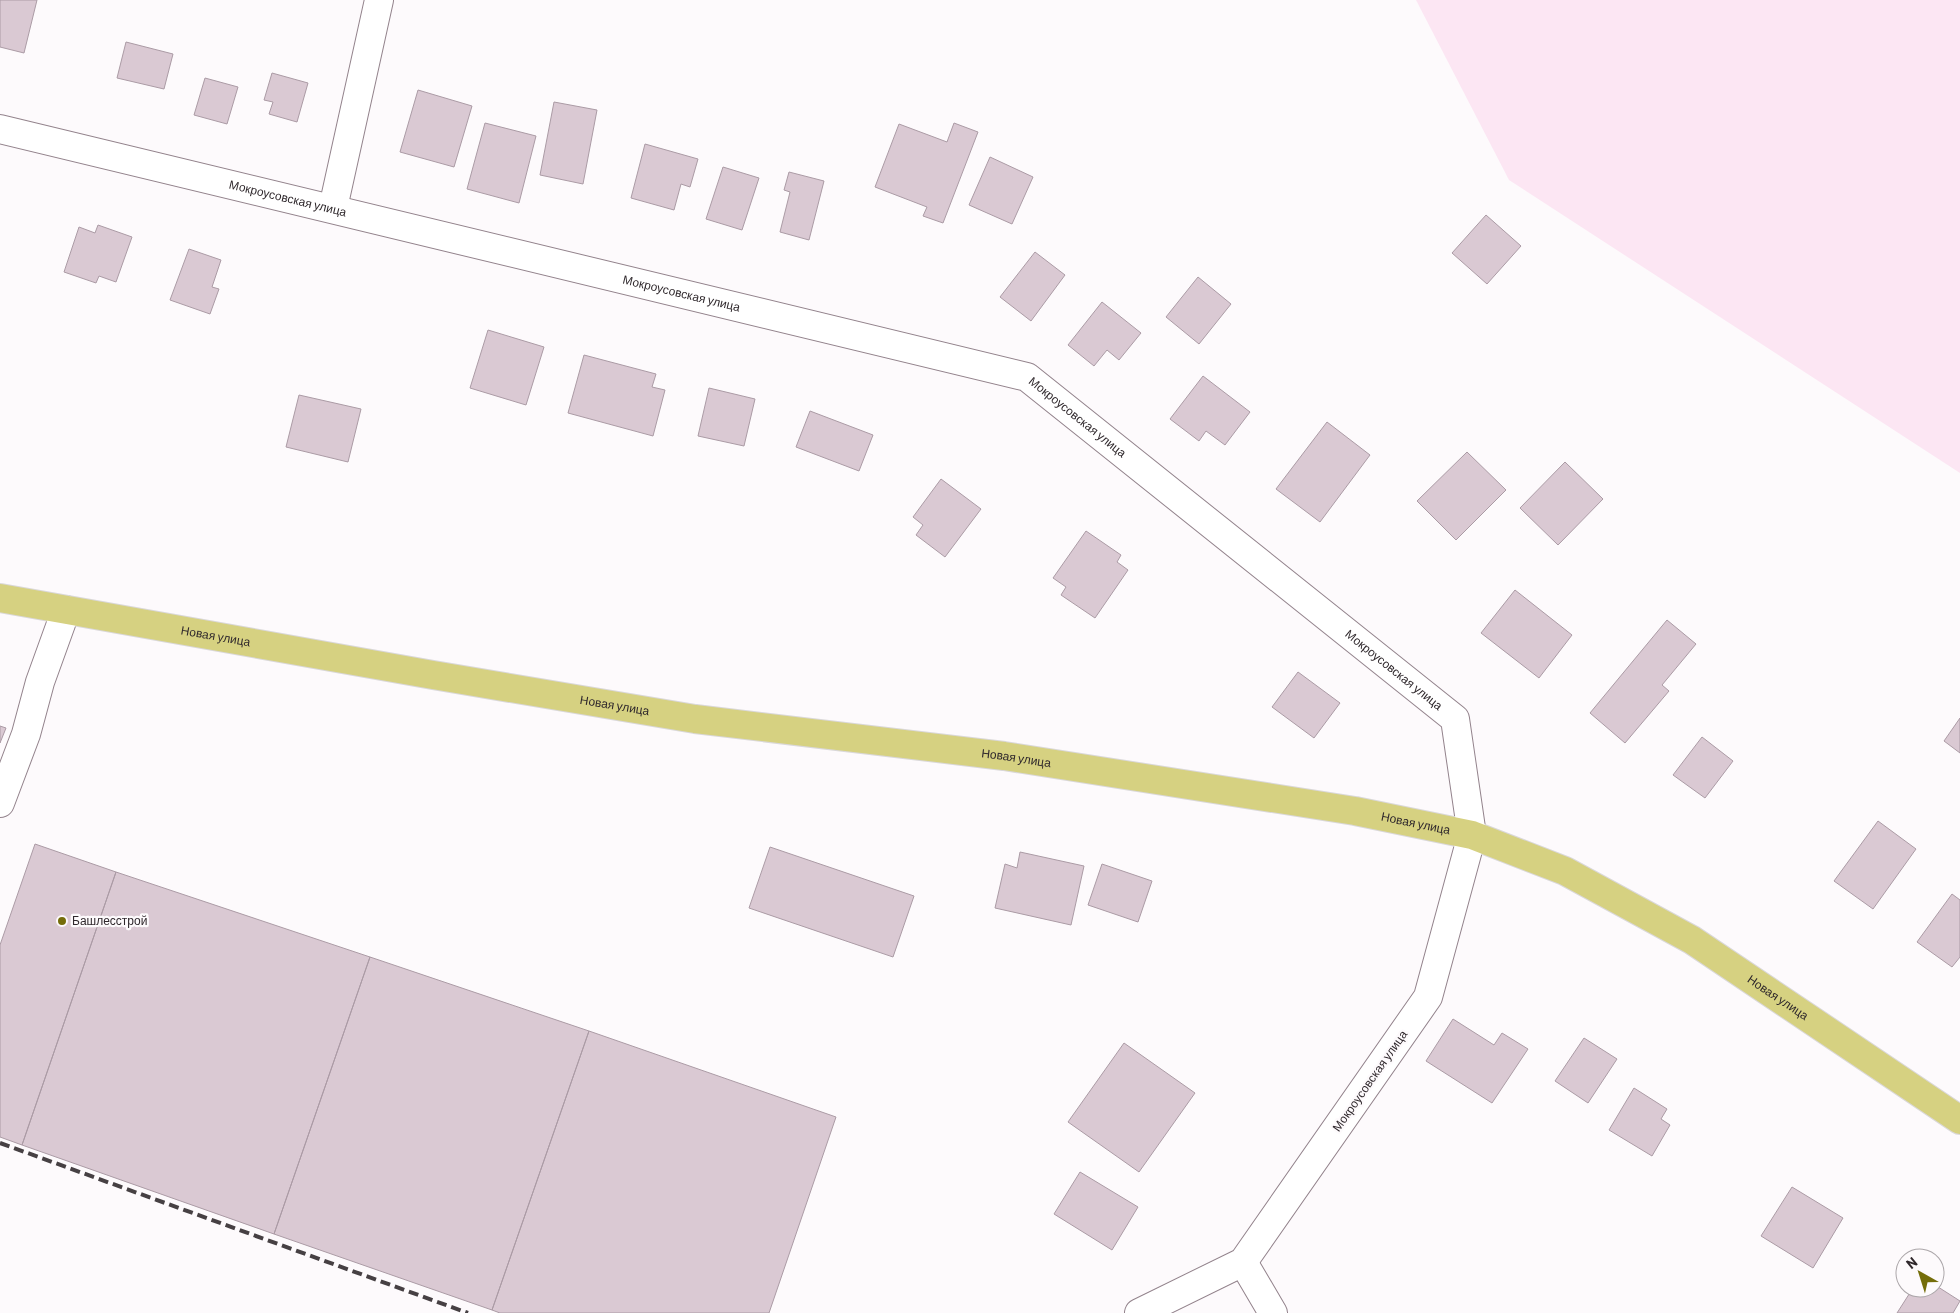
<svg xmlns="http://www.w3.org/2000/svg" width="1960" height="1313" viewBox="0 0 1960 1313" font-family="Barlow,sans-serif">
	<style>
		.green { fill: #fce6f3 }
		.building { fill: #dac9d3; stroke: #ab9ba5 }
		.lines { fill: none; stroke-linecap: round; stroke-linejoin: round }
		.minor-casing { stroke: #93838c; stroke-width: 30 }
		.major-casing { stroke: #dad8d9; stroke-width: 30 }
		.minor { stroke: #fff; stroke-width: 28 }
		.major { stroke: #d6d181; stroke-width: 28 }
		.rail { stroke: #464043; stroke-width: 4; stroke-dasharray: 10 5; stroke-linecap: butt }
		.poi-dot { fill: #746d0a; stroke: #fdfafc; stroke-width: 2 }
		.labels { text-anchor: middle; stroke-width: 4.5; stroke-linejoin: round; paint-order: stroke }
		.street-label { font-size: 12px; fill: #2f282c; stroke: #fdfafc }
		.poi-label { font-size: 12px; fill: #2f282c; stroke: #fdfafc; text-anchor: start }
	</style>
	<rect width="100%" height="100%" fill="#fdfafc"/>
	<path class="green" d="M1416,0H1960V473L1509,180Z"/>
	<path class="building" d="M0,0H37L24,53L0,47Z
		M126,42L173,54L164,89L117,78Z
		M272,73L308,83L297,122L269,114L273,102L264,100Z
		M205,78L238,87L227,124L194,115Z
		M418,90L472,106L454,167L400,152Z
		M554,102L597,110L583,184L540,175Z
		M485,123L536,136L519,203L467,189Z
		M954,123L978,132L943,223L923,216L927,207L875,187L899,124L947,142Z
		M645,144L698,159L690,187L681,184L674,210L631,198Z
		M990,157L1033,177L1012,224L969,205Z
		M723,167L759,178L742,230L706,219Z
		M789,172L824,181L809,240L780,232L790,192L784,190Z
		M1486,215L1521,246L1487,284L1452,253Z
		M98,225L132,237L116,282L99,276L96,283L64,272L79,227L95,233Z
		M189,249L221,260L212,287L219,289L210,314L170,300Z
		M1035,252L1065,275L1031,321L1000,297Z
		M1198,277L1231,304L1199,344L1166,317Z
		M1102,302L1141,333L1119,360L1107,350L1094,366L1068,345Z
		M488,330L544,347L526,405L470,388Z
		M584,355L656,374L652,387L665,390L653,436L568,413Z
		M1203,376L1250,412L1225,445L1206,431L1199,441L1170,419Z
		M709,388L755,399L744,446L698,436Z
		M299,395L361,409L348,462L286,447Z
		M810,411L873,435L859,471L796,447Z
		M1327,422L1370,455L1320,522L1276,489Z
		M1467,452L1506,490L1456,540L1417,501Z
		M1565,462L1603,499L1558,545L1520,508Z
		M941,479L981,509L945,557L916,535L923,525L913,517Z
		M1086,531L1121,555L1117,562L1128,570L1095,618L1061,595L1066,587L1053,578Z
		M1515,590L1572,635L1539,678L1481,633Z
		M1667,620L1696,644L1662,685L1669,691L1625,743L1590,713Z
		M1298,672L1340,703L1314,738L1272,707Z
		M1960,718V753L1944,741Z
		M0,726L6,728L0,743Z
		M1702,737L1733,761L1705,798L1673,775Z
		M1878,821L1916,849L1873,909L1834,881Z
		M35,844L116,872L22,1145L0,1137V945Z
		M770,847L914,896L893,957L749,908Z
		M1020,852L1084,866L1071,925L995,908L1005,864L1017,868Z
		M1102,864L1152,881L1138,922L1088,905Z
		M116,872L370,957L274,1234L22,1145Z
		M1952,894L1960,900V957L1952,967L1917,942Z
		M370,957L589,1031L492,1310L274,1234Z
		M1453,1019L1494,1045L1502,1033L1528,1049L1492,1103L1426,1061Z
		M589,1031L836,1117L769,1313H500L492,1310Z
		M1584,1038L1617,1059L1588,1103L1555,1081Z
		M1124,1043L1195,1093L1139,1172L1068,1122Z
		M1634,1088L1667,1109L1661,1119L1670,1125L1652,1156L1609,1130Z
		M1080,1172L1138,1207L1112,1250L1054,1214Z
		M1792,1187L1843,1218L1813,1268L1761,1236Z
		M1935,1285L1960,1301L1953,1313H1897L1913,1288H1935Z"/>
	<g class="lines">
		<defs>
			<g id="minor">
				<path id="s1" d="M0,129L1027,377L1455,719L1472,835L1428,997L1243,1262L1139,1313"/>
				<path d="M333,208L379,0"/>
				<path d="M0,803L26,734L40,682L66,610"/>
				<path d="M1243,1262L1273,1313"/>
			</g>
			<g id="major">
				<path id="s2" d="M0,598L433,675L695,719L1004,756L1355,811L1472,835L1565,871L1692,940L1960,1120"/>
			</g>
		</defs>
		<use href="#minor" class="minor-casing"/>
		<use href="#major" class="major-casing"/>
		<use href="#minor" class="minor"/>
		<use href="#major" class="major"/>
		<path class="rail" d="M0,1143L468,1313"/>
	</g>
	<circle class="poi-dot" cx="62" cy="921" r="5"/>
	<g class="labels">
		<g class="street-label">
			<text dy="4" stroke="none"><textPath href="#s1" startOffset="296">Мокроусовская улица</textPath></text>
			<text dy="4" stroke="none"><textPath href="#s1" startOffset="701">Мокроусовская улица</textPath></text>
			<text dy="4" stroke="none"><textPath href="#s1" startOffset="1121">Мокроусовская улица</textPath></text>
			<text dy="4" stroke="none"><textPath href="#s2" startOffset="219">Новая улица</textPath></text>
			<text dy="4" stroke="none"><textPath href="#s1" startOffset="1526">Мокроусовская улица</textPath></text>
			<text dy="4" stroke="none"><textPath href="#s2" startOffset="624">Новая улица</textPath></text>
			<text dy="4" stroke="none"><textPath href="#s2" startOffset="1029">Новая улица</textPath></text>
			<text dy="4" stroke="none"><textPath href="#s2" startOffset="1434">Новая улица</textPath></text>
			<text dy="4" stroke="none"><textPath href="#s2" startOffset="1839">Новая улица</textPath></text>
			<text transform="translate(1370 1081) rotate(-55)" y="4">Мокроусовская улица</text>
		</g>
		<g class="poi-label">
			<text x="72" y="925">Башлесстрой</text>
		</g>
	</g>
	<g transform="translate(1920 1273) rotate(321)"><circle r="24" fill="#fdfafc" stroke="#aba6a9"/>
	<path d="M0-4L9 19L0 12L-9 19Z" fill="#746d0a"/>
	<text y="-8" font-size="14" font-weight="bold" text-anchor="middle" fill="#2f282c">N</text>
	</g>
</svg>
